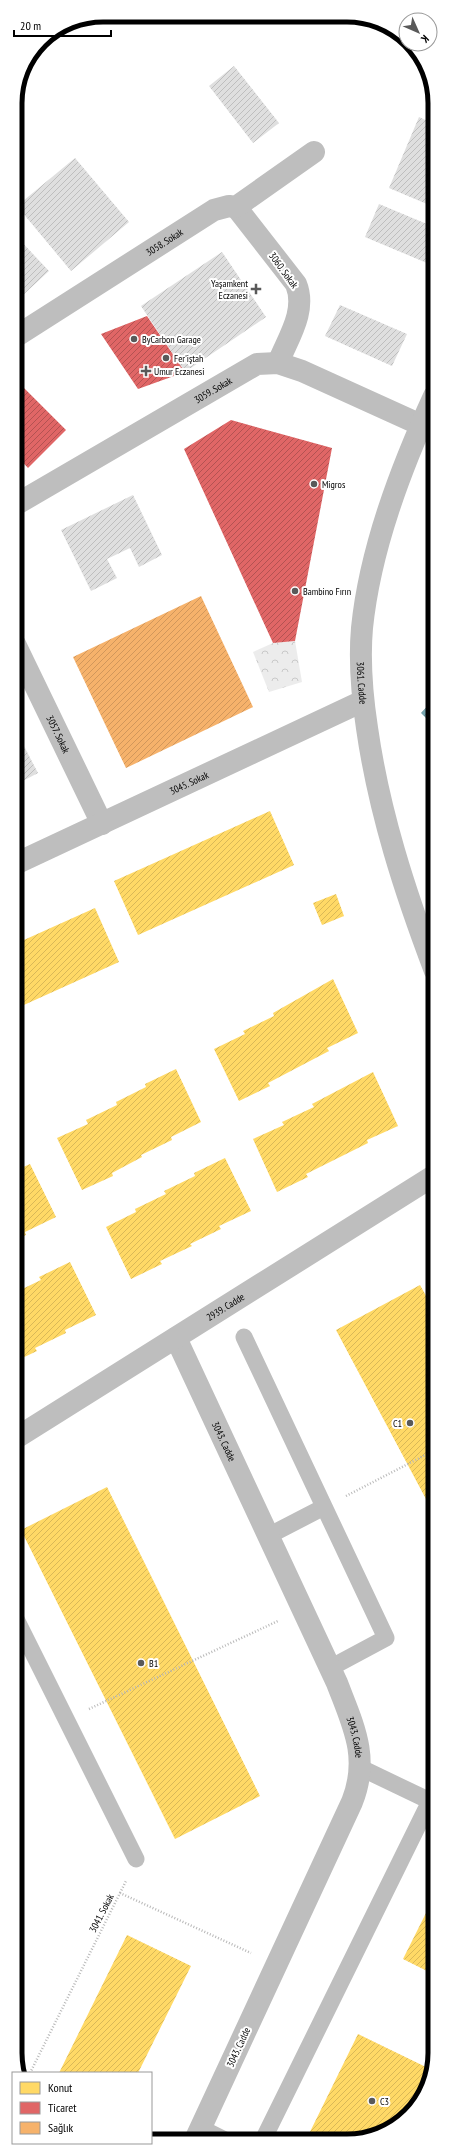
<svg xmlns="http://www.w3.org/2000/svg" width="450" height="2156" viewBox="0 0 450 2156" font-family="'PT Sans Narrow',sans-serif">
	<style>
		.park { fill: url(#park-crowns) }
		.homes { fill: url(#homes-hatch) }
		.shops { fill: url(#shops-hatch) }
		.health { fill: url(#health-hatch) }
		.public { fill: url(#public-hatch) }
		.building { fill: url(#building-hatch) }
		.lines { fill: none; stroke-linecap: round; stroke-linejoin: round }
		.path { stroke: #b9b9b9; stroke-width: 2.5; stroke-dasharray: 1 2; stroke-linecap: butt }
		.service { stroke: #bebebe; stroke-width: 17 }
		.minor { stroke: #bebebe; stroke-width: 22 }
		.tertiary { stroke: #bebebe; stroke-width: 22 }
		.poi-dot { fill: #595959; stroke: #fff; stroke-width: 1.5 }
		.labels { text-anchor: middle; stroke-width: 4; stroke-linejoin: round; paint-order: stroke }
		.street-label { font-size: 10px; fill: #000; stroke: #fff }
		.poi-label { font-size: 10px; fill: #000; stroke: #fff; text-anchor: start }
		.rim { fill: none; stroke: #000; stroke-width: 5 }
	</style>
	<defs>
		<pattern id="park-crowns" width="20" height="18" patternUnits="userSpaceOnUse"><rect width="20" height="18" fill="#ececec"/><path d="M2 6a3 3 0 1 1 6 0M12 15a3 3 0 1 1 6 0" fill="none" stroke="#c9c9c9"/></pattern>
		<pattern id="homes-hatch" width="6" height="6" patternUnits="userSpaceOnUse"><rect width="6" height="6" fill="#ffd966"/><path d="M-1 1l2-2M0 6l6-6M5 7l2-2" fill="none" stroke="#d9b857"/></pattern>
		<pattern id="shops-hatch" width="6" height="6" patternUnits="userSpaceOnUse"><rect width="6" height="6" fill="#e06666"/><path d="M-1 1l2-2M0 6l6-6M5 7l2-2" fill="none" stroke="#b35252"/></pattern>
		<pattern id="health-hatch" width="6" height="6" patternUnits="userSpaceOnUse"><rect width="6" height="6" fill="#f6b26b"/><path d="M-1 1l2-2M0 6l6-6M5 7l2-2" fill="none" stroke="#d1975b"/></pattern>
		<pattern id="public-hatch" width="6" height="6" patternUnits="userSpaceOnUse"><rect width="6" height="6" fill="#76a5af"/><path d="M-1 1l2-2M0 6l6-6M5 7l2-2" fill="none" stroke="#648c95"/></pattern>
		<pattern id="building-hatch" width="6" height="6" patternUnits="userSpaceOnUse"><rect width="6" height="6" fill="#dfdfdf"/><path d="M-1 1l2-2M0 6l6-6M5 7l2-2" fill="none" stroke="#bebebe"/></pattern>
	</defs>
	<rect width="100%" height="100%" fill="#fff"/>
	<path class="park" d="M295,641L302,682L269,692L253,652L273,643Z"/>
	<path class="homes" d="M270,811L294,865L138,935L114,881Z
		M336,894L344,916L322,925L313,903Z
		M95,908L119,962L15,1009V944Z
		M333,979L358,1033L327,1048L329,1051L268,1083L270,1086L239,1101L214,1049L245,1034L243,1031L274,1016L273,1013Z
		M176,1069L201,1122L171,1137L172,1140L141,1155L142,1157L112,1173L113,1176L82,1190L57,1138L88,1124L86,1120L117,1105L116,1102L146,1087L145,1084Z
		M373,1072L398,1126L367,1140L368,1143L306,1174L308,1177L277,1192L253,1139L284,1125L282,1122L314,1107L312,1104Z
		M225,1158L251,1211L219,1226L221,1229L190,1244L192,1246L160,1261L162,1264L131,1279L106,1227L136,1212L135,1209L166,1194L164,1191L195,1176L194,1173Z
		M30,1164L56,1217L25,1232L26,1235L15,1240V1171Z
		M70,1262L96,1315L65,1330L66,1333L35,1348L37,1351L16,1361V1292L41,1280L39,1277Z
		M420,1285L435,1312V1516L336,1330Z
		M107,1487L260,1796L175,1839L21,1530Z
		M435,1895V1975L403,1959Z
		M127,1935L191,1966L138,2073H59Z
		M358,2034L432,2070L428,2087L409,2115L358,2140H306Z"/>
	<path class="shops" d="M147,316L185,372L138,389L101,334Z
		M15,379L66,430L28,468L15,454Z
		M231,420L332,448L295,641L273,643L184,449Z"/>
	<path class="health" d="M201,596L253,707L126,768L73,657Z"/>
	<path class="public" d="M434,699V726L421,713Z
		M434,779V794L427,787Z"/>
	<path class="building" d="M234,66L279,123L253,143L209,86Z
		M419,117L434,124V207L389,188Z
		M75,158L129,222L71,271L17,206Z
		M379,204L434,227V266L365,237Z
		M15,235L49,271L22,296L15,289Z
		M222,252L266,317L185,372L141,306Z
		M340,305L407,334L392,366L325,336Z
		M15,454L21,460L15,464Z
		M133,495L162,555L139,567L130,548L107,559L117,578L91,591L61,530Z
		M15,729L38,773L15,785Z"/>
	<g class="lines">
		<path class="path" d="M346,1496L435,1450
			M89,1709L278,1621
			M120,1893L126,1881
			M30,2073L120,1893L251,1953"/>
		<path class="service" d="M244,1337L386,1638L330,1668
			M268,1536L324,1507
			M16,1619L136,1859
			M361,1768L430,1801
			M201,2128L225,2140
			M263,2140L435,1791"/>
		<g class="minor">
			<path d="M236,207L296,284C307,311 288,338 278,363"/>
			<path id="s1" d="M15,337L214,210L229,206L236,207L314,152"/>
			<path id="s2" d="M15,505L257,364L278,363L302,371L421,425"/>
			<path id="s3" d="M15,644L102,824"/>
			<path id="s4" d="M15,864L363,701"/>
			<path id="s5" d="M176,1338L337,1683C353,1725 370,1757 352,1802L195,2140"/>
			<path id="s6" d="M16,1438L435,1175"/>
		</g>
		<path class="tertiary" id="s7" d="M434,396C401,468 370,549 362,628C359,662 362,695 367,728C379,812 405,892 435,971"/>
	</g>
	<g class="poi-dot">
		<path d="M254 283h4v4h4v4h-4v4h-4v-4h-4v-4h4z"/>
		<circle cx="134" cy="339" r="4"/>
		<circle cx="166" cy="358" r="4"/>
		<path d="M144 365h4v4h4v4h-4v4h-4v-4h-4v-4h4z"/>
		<circle cx="314" cy="484" r="4"/>
		<circle cx="295" cy="591" r="4"/>
		<circle cx="410" cy="1423" r="4"/>
		<circle cx="141" cy="1663" r="4"/>
		<circle cx="372" cy="2101" r="4"/>
	</g>
	<g class="labels">
		<g class="street-label">
			<text dy="4" stroke="none"><textPath href="#s1" startOffset="177">3058. Sokak</textPath></text>
			<text transform="translate(284 270) rotate(54)" y="4">3060. Sokak</text>
			<text dy="4" stroke="none"><textPath href="#s2" startOffset="229">3059. Sokak</textPath></text>
			<text dy="4" stroke="none"><textPath href="#s7" startOffset="299">3061. Cadde</textPath></text>
			<text dy="4" stroke="none"><textPath href="#s3" startOffset="100">3057. Sokak</textPath></text>
			<text dy="4" stroke="none"><textPath href="#s4" startOffset="192">3045. Sokak</textPath></text>
			<text dy="4" stroke="none"><textPath href="#s6" startOffset="247">2939. Cadde</textPath></text>
			<text dy="4" stroke="none"><textPath href="#s5" startOffset="114">3043. Cadde</textPath></text>
			<text dy="4" stroke="none"><textPath href="#s5" startOffset="438">3043. Cadde</textPath></text>
			<text transform="translate(101 1913) rotate(-63)" y="4">3041. Sokak</text>
			<text transform="translate(238 2047) rotate(-65)" y="4">3043. Cadde</text>
		</g>
		<g class="poi-label">
			<text x="248" y="287" text-anchor="end">Yaşamkent<tspan x="248" dy="12">Eczanesi</tspan></text>
			<text x="142" y="343">ByCarbon Garage</text>
			<text x="174" y="362">Fer'iştah</text>
			<text x="154" y="375">Umur Eczanesi</text>
			<text x="322" y="488">Migros</text>
			<text x="303" y="595">Bambino Fırın</text>
			<text x="402" y="1427" text-anchor="end">C1</text>
			<text x="149" y="1667">B1</text>
			<text x="380" y="2105">C3</text>
		</g>
	</g>
	<path d="M0 0H450V2156H0ZM103 22H347A81 81 0 0 1 428 103V2053A81 81 0 0 1 347 2134H103A81 81 0 0 1 22 2053V103A81 81 0 0 1 103 22Z" fill="#fff" fill-rule="evenodd"/>
	<path class="rim" d="M103 22H347A81 81 0 0 1 428 103V2053A81 81 0 0 1 347 2134H103A81 81 0 0 1 22 2053V103A81 81 0 0 1 103 22Z"/>
	<rect x="12" y="2072" width="140" height="72" fill="#ffffff" stroke="#999999"/>
	<rect x="20" y="2082" width="20" height="12" fill="#ffd966" stroke="#999999"/>
	<text x="48" y="2092" font-size="12" fill="#000000">Konut</text>
	<rect x="20" y="2102" width="20" height="12" fill="#e06666" stroke="#999999"/>
	<text x="48" y="2112" font-size="12" fill="#000000">Ticaret</text>
	<rect x="20" y="2122" width="20" height="12" fill="#f6b26b" stroke="#999999"/>
	<text x="48" y="2132" font-size="12" fill="#000000">Sağlık</text>
	<g transform="translate(418 32) rotate(135)"><circle r="19" fill="#ffffff" stroke="#999999"/>
	<path d="M0-3L7 15L0 10L-7 15Z" fill="#595959"/>
	<text y="-6" font-size="11" font-weight="bold" text-anchor="middle" fill="#000000">K</text>
	</g>
	<path d="M14 30v6h97v-6" fill="none" stroke="#000000" stroke-width="2"/>
	<text x="20" y="30" font-size="12" fill="#000000" stroke="#ffffff" stroke-width="3" paint-order="stroke">20 m</text>
</svg>
